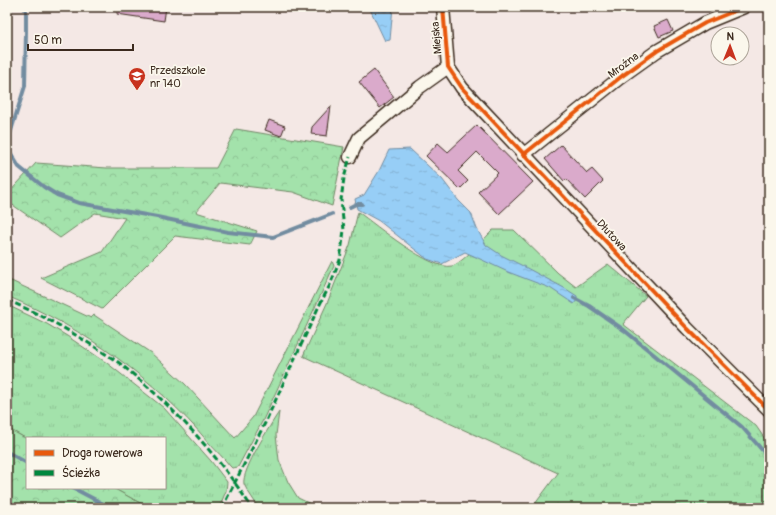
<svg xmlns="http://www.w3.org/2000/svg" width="776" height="515" viewBox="0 0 776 515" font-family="Pangolin,sans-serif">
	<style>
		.grass { fill: url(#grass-tufts); stroke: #6f8664 }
		.forest { fill: url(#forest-crowns); stroke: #6f8664 }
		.water { fill: url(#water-ripples); stroke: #728ca0 }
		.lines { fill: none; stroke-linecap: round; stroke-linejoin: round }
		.stream { stroke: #728ca0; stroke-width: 4 }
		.building { fill: #daaacb; stroke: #3b2a1e }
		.street-casing { stroke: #3b2a1e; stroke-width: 15 }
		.street { stroke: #fbf7ec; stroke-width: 12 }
		.quiet { stroke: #00873e; stroke-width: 3; stroke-dasharray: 6 3; stroke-linecap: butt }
		.cycleway-casing { stroke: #fbf7ec; stroke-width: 6 }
		.cycleway { stroke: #e8590c; stroke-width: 4 }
		.labels { text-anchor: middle; stroke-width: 3.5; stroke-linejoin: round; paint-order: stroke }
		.street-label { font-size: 11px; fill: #3b2a1e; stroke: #fbf7ec }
		.poi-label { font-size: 11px; fill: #3b2a1e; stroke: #fbf7ec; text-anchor: start }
	</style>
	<defs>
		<pattern id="grass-tufts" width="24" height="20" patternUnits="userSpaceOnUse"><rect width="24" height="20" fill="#a3e2ab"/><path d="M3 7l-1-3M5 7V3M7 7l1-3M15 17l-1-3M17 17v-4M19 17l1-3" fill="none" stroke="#8dc293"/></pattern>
		<pattern id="forest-crowns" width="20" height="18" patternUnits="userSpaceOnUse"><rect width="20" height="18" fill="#a3e2ab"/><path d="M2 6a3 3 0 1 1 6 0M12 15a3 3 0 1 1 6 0" fill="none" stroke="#8dc293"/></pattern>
		<pattern id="water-ripples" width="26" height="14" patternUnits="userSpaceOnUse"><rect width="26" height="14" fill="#97cef6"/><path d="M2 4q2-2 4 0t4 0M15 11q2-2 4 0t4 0" fill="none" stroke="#83b1d2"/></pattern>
	</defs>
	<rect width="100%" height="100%" fill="#f4e8e5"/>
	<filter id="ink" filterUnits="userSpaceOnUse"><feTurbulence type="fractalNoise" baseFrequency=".025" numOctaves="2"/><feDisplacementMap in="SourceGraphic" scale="8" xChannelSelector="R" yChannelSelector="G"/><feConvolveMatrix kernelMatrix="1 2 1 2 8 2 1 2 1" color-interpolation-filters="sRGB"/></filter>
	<g filter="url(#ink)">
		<path class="grass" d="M358,212C376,225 431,271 452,266C461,264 485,238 493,230H514L558,273L576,287L608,264L646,296L623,324L756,426L769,445V508H532L558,473L303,356L328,301L350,245Z
			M332,261L334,266L263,420L238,467L232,468L230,466C224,458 216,451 209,443C154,378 85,329 7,296V279L91,318L94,315L151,353L185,384L235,438L253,417Z
			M7,305L47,324L67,336L107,363L164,408L211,461L227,482L226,491L219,508H149L113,488H165V438H27V439L7,428Z
			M279,412L276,435L279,460L288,482L298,498L319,508H258C255,500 247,492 244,484C241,471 271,424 279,412Z"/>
		<path class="forest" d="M236,129L344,147L332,206L293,192L220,183L196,212L257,231L250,245L175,236L102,309L41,278L102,252L125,218L95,213L60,238L7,201V195L36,163L107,168H216Z
			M7,428L27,439V488H113L149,508H7Z"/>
		<path class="water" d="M369,7H393L390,40L385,41Z
			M410,149L442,179L458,200L471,213L477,229L486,245L501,255L523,266L566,289L577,296V300L574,304L550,288L508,272L465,252L442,264L427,259L379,221L357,209L355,199L364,195L379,171L389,150Z"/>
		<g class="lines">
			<path class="stream" d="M24,7L26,11V31L25,86L10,134V152L19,167L44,187L57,195L79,203L157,217L228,232L273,237L332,214
				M350,207L356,204H362
				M574,298L589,306L624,330L742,427L769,458
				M7,452L27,463
				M73,488L111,508"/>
		</g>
		<path class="building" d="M118,7H166L164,21L117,14Z
			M668,20L673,31L659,37L654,26Z
			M374,70L394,97L380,108L359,82Z
			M331,106L327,136L311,134L312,127Z
			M269,120L285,126L281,136L265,130Z
			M477,125L533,182L499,214L478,192L498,173L477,152L458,171L468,181L460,189L426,156L438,143L448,152Z
			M561,145L587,173L592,169L603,181L585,199L566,179L564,181L545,159Z"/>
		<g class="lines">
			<defs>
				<path id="street" d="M443,7L448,67L462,88L687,328L769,410
					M523,155L622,76L657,51L705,23L744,7
					M350,157L359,138L420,87L448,67"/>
			</defs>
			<use href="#street" class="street-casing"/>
			<use href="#street" class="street"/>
			<path class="quiet" d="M7,300C40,314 71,331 101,351C108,356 116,360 123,366C173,406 217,454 252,508
				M222,508L265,423L319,306L330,285L340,260L344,230L341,200L344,178L350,157"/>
			<defs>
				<path id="cycleway" d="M443,7L448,67L462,88L687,328L769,410
					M523,155L622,76L657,51L705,23L744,7"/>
			</defs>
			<use href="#cycleway" class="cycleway-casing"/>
			<use href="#cycleway" class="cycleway"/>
		</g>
	</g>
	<defs>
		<symbol id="school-pin" viewBox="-11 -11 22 30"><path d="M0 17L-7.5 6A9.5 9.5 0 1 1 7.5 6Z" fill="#c8321e" stroke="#fbf7ec"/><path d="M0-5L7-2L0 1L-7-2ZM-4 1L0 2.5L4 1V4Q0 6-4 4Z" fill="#fff"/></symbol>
	</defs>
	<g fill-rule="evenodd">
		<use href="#school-pin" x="127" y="66" width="20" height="27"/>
	</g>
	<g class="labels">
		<g class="street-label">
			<text transform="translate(436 38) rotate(-95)" y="4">Miejska</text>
			<text transform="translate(623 65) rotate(-37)" y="4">Mroźna</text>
			<text transform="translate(612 235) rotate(47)" y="4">Dłutowa</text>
		</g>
		<g class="poi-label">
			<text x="150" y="74">Przedszkole<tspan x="150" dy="13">nr 140</tspan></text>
		</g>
	</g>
	<rect width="776" height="515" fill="none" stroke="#fbf7ec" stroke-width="24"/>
	<rect x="12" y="12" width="752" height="491" fill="none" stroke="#3b2a1e" stroke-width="1.5" filter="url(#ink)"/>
	<rect x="26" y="437" width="140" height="52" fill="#fbf7ec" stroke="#aea59a"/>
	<rect x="34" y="450" width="20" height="6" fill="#e8590c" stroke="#aea59a"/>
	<text x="62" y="457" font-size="12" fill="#3b2a1e">Droga rowerowa</text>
	<rect x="34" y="470" width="20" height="6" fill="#00873e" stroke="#aea59a"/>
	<text x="62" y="477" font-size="12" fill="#3b2a1e">Ścieżka</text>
	<g transform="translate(730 46) rotate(1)"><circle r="19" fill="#fbf7ec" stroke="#aea59a"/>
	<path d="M0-3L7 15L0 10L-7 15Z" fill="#c8321e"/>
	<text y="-6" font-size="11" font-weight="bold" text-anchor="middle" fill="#3b2a1e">N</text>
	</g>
	<path d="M28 44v6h105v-6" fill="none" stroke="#3b2a1e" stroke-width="2"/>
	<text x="34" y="44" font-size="12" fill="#3b2a1e" stroke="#fbf7ec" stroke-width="3" paint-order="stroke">50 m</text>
</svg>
